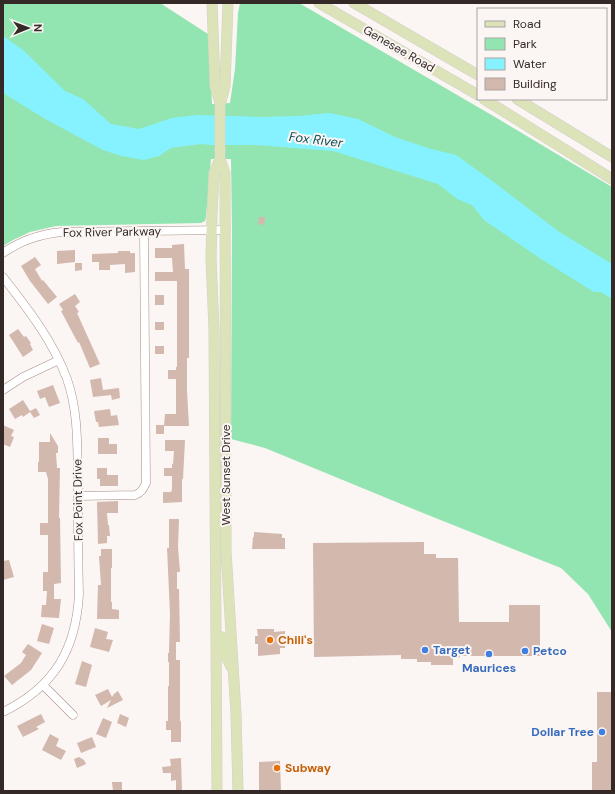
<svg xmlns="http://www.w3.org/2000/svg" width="615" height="794" viewBox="0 0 615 794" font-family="'DM Sans',sans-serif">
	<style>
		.green { fill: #92e5b1 }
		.water { fill: #86f2ff }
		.building { fill: #d3b8ae }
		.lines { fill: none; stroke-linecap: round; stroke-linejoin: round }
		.minor-casing { stroke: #a78e84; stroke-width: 9 }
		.major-casing { stroke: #d2d0cf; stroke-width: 11 }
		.minor { stroke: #fff; stroke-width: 8 }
		.major { stroke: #dce3b9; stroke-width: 10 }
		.food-dot { fill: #e8710a; stroke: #fbf5f3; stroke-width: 1.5 }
		.shop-dot { fill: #3f7fe0; stroke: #fbf5f3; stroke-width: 1.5 }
		.labels { text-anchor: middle; stroke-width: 4; stroke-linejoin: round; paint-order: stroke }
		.street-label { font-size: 12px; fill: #342926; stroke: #fbf5f3 }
		.food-label { font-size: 12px; font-weight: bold; fill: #c56008; stroke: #fbf5f3; text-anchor: start }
		.shop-label { font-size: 12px; font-weight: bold; fill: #366cbe; stroke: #fbf5f3; text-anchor: start }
		.water-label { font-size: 13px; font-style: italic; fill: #0d5057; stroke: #fbf5f3 }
	</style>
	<rect width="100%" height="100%" fill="#fbf5f3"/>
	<path class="green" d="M3,3H160L208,34L212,104L230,103L235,69L238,13L240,3H299L495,117L612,187V632L588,594L561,568L423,513L265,448L231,439L232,230L231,159H211L206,217L205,221L201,223L56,226L30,232L13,240L3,246Z"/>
	<path class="water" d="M3,36L23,50L65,91L83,99L111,124L139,129L172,118L198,115L261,117L298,116L329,113L358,119L395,137L431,149L456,155L495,183L558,231L612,264V299L601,292H594L541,259L484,220L472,205L457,199L438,184L333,151L256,145H211L201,144L171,148L159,156L144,160L121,156L103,150L47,120L3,93Z"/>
	<path class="building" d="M259,217H265L264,225L258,224Z
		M184,244L185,269H189V358H187V391L189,426H164L165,414H176V379H168V370H176V367H177V281H155V272H173L172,258H155V248H172V245Z
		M75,250V262L57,264V251Z
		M118,251H130V253H135V272L125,273V264L110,265V270H99V262H92V254L118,253Z
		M35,257L41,265L35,269L42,281L43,280L57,297L48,304L30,281L21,266Z
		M75,263H82V270L75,271Z
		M75,294L80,302L75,306L79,312L77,313L100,364L90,368L79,342L78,343L61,311L63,310L59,304Z
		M155,295H164V305H155Z
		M155,322H164V330H155Z
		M18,329L24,337L26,336L31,343L30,344L33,350L23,357L9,335Z
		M155,346H164V354H155Z
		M101,378L103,390L119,388L120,398L112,400L111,395L93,397L90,380Z
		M53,385L60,403L49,407L45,397L40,399L37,391Z
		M23,400L30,411L36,408L40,415L34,418L30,412L23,417L22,415L15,419L9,409Z
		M110,409L111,416L117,415L119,425L99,427L98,422H96L94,411Z
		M3,425L14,430L11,436L14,437L10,447L3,444Z
		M156,425H164V434H156Z
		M50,433L58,446V453H56L57,468H60L59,518H60L61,583L54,584V599H61L59,618L41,617L42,605H46L47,591H43V572H48V535H40V523H48V479L46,472H38V462H39V442H50Z
		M98,438H109V444H117V454H98Z
		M165,440H185L183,479H182V502L163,503V492H171L172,489V476H164V468H172V464H173L174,451H165Z
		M97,468H107V475H118V486H100V479H97Z
		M118,501V513H107L108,525H109L110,536H107V543L98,544L97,502Z
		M169,519H179L178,547L180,572H177V589H179L180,642H176V660H180V721H181V742H171V730H166V721H168V686H169V662H168V653H169L170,614L167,548H169Z
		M254,532L282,534V538H285V549H252L253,537H254Z
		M424,542V554H436V558H458L459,622H509V605H540V656H460L459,658H453V665H431V662H417V659H401V655L314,657L313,543Z
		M101,549H112V568H111V602H112V609L119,610V619H97L98,585H101L99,556H101Z
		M9,560L14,577L3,580V561Z
		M42,624L54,628L49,644L37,641Z
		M95,628L108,632L106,639L113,640L109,652L90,647Z
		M257,629H274V632L285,631V648H280V654L258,656V644H255V636H258Z
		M28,644L42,653L31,670L12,685L4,676L21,663L26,655L22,652Z
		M82,661L92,665L86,687L75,684Z
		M108,689L112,697L114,694L118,691L123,700L107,708L111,700L101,706L95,695Z
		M597,692H612V791H592V762H597Z
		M41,714L45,722L36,727L39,729L23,737L17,726Z
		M120,714L129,718L126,727L117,723Z
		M103,718L112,722L106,738L96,734Z
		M50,734L59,739L56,746L66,751L61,760L42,750Z
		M92,737L96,747L81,753L77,743Z
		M79,757L84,760L86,764L77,768L74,759Z
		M181,758L182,791H176V780L171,781V773H163L162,767L171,766L170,759Z
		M280,761L281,791H259V762Z
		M112,782H122V791H113Z"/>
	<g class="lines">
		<defs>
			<path id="minor" d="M3,253C20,241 41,234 62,232L226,230
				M3,277C28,309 53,341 67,379C79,413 77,449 78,484C78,521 78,557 79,594C76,650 54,687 3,712
				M3,390L23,377L59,360
				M78,496L135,495C141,493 143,489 146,483L144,231
				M43,685L73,715"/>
			<path id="major" d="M212,3L215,86L220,103
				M319,3L478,95
				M354,3L478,75
				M484,99L612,179
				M517,99L612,157
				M220,159L225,173L226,551L236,714L238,791
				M222,637L223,650L231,667
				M217,791L214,329L211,258L212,214L214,173L220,159V105L225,86L228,3"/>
		</defs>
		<use href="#minor" class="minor-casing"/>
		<use href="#major" class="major-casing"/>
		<use href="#minor" class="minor"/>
		<use href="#major" class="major"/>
	</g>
	<g class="food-dot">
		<circle cx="270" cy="640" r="4"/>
		<circle cx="277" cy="768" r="4"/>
	</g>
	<g class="shop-dot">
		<circle cx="425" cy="650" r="4"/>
		<circle cx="525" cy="651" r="4"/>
		<circle cx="489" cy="654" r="4"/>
		<circle cx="602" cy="732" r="4"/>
	</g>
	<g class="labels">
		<g class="street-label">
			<text transform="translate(399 49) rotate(30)" y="4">Genesee Road</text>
			<text transform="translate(112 232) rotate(-1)" y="4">Fox River Parkway</text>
			<text transform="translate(226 475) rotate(-90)" y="4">West Sunset Drive</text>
			<text transform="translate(78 500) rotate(-91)" y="4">Fox Point Drive</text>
		</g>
		<g class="food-label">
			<text x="278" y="644">Chili's</text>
			<text x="285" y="772">Subway</text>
		</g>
		<g class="shop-label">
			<text x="433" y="654">Target</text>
			<text x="533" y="655">Petco</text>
			<text x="489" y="672" text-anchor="middle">Maurices</text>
			<text x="594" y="736" text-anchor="end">Dollar Tree</text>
		</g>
		<g class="water-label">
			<text transform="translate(316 139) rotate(7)" y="5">Fox River</text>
		</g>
	</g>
	<rect width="615" height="794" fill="none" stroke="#342926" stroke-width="8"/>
	<rect x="477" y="8" width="130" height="92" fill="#fbf5f3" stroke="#aba3a1"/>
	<rect x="485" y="21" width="20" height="6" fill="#dce3b9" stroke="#aba3a1"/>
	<text x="513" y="28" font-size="12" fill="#342926">Road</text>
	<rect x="485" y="38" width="20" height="12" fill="#92e5b1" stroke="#aba3a1"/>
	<text x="513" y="48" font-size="12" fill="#342926">Park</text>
	<rect x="485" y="58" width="20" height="12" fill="#86f2ff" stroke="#aba3a1"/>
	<text x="513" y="68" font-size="12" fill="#342926">Water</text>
	<rect x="485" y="78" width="20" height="12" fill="#d3b8ae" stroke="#aba3a1"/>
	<text x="513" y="88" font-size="12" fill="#342926">Building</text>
	<g transform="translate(28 28) rotate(89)" stroke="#fbf5f3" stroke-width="3" paint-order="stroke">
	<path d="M0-3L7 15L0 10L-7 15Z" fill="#342926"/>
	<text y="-6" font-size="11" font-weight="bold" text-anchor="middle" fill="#342926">N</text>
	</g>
</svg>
